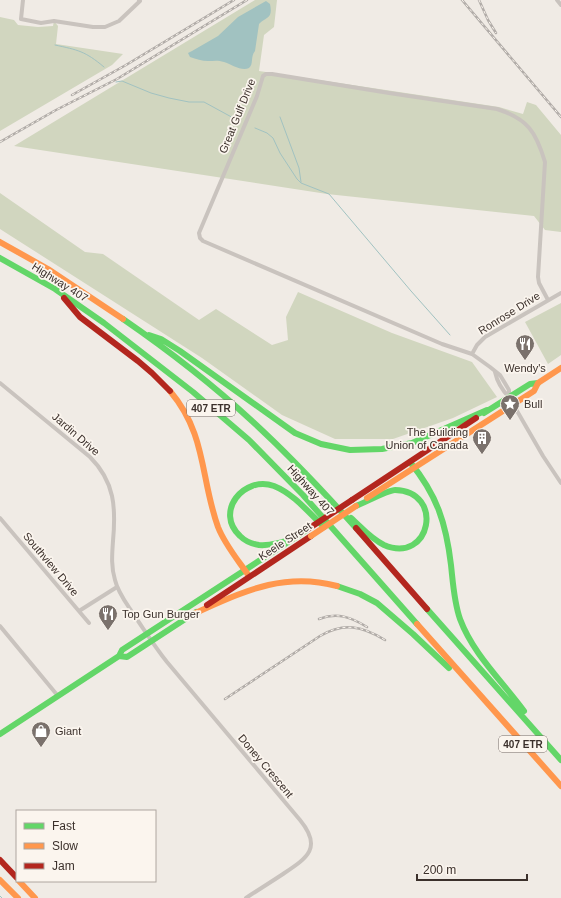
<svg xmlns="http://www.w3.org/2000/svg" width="561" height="898" viewBox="0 0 561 898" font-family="Helvetica,sans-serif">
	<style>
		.green { fill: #d1d6bf }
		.water { fill: #a1c2c1 }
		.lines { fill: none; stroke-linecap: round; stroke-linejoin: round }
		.stream { stroke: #a1c2c1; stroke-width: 1 }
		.street { stroke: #c9c3be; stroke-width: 4 }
		.fast { stroke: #63d668; stroke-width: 6 }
		.slow { stroke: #ff974d; stroke-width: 6 }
		.jam { stroke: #b3261e; stroke-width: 6 }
		.rail-casing { stroke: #b1aca8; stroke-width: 2.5 }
		.rail { stroke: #fbf5ee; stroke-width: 1; stroke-dasharray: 3; stroke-linecap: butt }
		.slow-bridge { stroke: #ff974d; stroke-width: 6 }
		.jam-bridge { stroke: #b3261e; stroke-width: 6 }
		.labels { text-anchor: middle; stroke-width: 3.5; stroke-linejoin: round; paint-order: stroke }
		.shield { fill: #fbf5ee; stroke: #756b66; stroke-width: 1 }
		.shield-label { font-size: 10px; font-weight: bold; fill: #3b302b }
		.street-label { font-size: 11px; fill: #3b302b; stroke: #fbf5ee }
		.poi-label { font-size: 11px; fill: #3b302b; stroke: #fbf5ee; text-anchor: start }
	</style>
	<rect width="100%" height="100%" fill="#f0ebe5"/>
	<path class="green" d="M255,0H277L274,27L264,35L259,71L499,107L523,114L527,102L536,105L561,135V232L545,230L534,216L327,194L14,146Z
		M0,17L14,20L18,25L38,27L53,26L54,21L58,26L56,44L123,54L112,65L0,131Z
		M0,193L85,252L103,254L199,320L216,309L272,345L288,340L286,317L298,292L392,333L472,362L497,397L453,418L393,439H335L282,415L202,358L0,229Z
		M561,303V355L548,364L525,322Z"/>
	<path class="water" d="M266,1L270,4C273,19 267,16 259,24L255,51C250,57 254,64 249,68C242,72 231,64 224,62C218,60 214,61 208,61C202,61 196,59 190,57L188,53L192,51L218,36L238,17Z"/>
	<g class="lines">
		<path class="stream" d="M55,45C78,50 85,51 104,67
			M116,82L122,81L151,93L169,98L189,102H204L237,120
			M280,117L299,168L301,182
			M255,128L267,133L273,138L280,153L297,179L301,183L329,194L411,291L450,335
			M0,896L2,898"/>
		<path class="street" d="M23,0L21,19L41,23L54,21L93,27H105L119,21L140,1L139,0
			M557,0L561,5
			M472,354L477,345L485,337L561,293
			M495,372C497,381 502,390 509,397L543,456L561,483
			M0,383L90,457C115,482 116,508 113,541C112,555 111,567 115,580C118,593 127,604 134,615C145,631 155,647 167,662L300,820C323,848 307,858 283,874C271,882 258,890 246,898
			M509,397V390L500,375L490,367L472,354L442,344L203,241L200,238L199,233L257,96L263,76L266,74H272L389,93L497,109C528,119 536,132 545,162L538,277L539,283L548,300
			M0,518L89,623
			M79,611L117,587
			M0,626L58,696"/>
		<path class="fast" d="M0,258L55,289L104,323L193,392L249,440L303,495L417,624
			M123,319C168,350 212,384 252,421C289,455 323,491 356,528
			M149,335L161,339L180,351L295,433L321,444L350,450L382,449L412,443L487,410
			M484,413L530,384L538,383
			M410,462C437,495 446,523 451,565C453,583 454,602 460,619C473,654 502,681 524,711
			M351,518C361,527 371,539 384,545C431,565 445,491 395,490C388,490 364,503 356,506
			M295,538C284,542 271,546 259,545C252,544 245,541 240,536C214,512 244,475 274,486C294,494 309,513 324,527
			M337,586L360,594L377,603L413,634L449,668
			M427,609L561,760
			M119,656L127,657L196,612
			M0,734L119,656L122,650L308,529"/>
		<path class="slow" d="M0,242L48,269L123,319
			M170,391C207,435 200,477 218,527C225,545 238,560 249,576
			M367,498L534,391L538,383L561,368
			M193,614C241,593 282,571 337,586
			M417,624L561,786
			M0,880L18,898
			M19,881L35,898"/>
		<path class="jam" d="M64,298L80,317L138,361L152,373L170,391
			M352,500L476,418
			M356,528L427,609
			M207,605L311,536
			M0,860L17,878"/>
		<defs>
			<path id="rail" d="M462,0L561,117
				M479,0L488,20L496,33
				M72,95L126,65L234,0
				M0,142L56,110L117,79L247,0
				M319,619C337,612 351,617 367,627
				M225,699L320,636C344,622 362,626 385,640"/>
		</defs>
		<use href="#rail" class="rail-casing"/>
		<use href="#rail" class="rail"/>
		<path class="slow-bridge" d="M311,536L356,506"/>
		<path class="jam-bridge" d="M308,529L352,500"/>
	</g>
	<defs>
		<symbol id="restaurant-pin" viewBox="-11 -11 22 30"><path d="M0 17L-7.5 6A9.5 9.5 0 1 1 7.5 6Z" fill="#7a716c" stroke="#fbf5ee"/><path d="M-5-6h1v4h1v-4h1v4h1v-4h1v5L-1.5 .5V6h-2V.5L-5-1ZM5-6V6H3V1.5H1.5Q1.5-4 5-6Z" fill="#fff"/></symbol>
		<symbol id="sight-pin" viewBox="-11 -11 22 30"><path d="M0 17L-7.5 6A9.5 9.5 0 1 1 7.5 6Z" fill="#7a716c" stroke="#fbf5ee"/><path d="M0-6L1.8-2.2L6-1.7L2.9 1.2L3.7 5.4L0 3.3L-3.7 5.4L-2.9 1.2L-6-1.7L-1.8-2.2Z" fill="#fff"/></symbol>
		<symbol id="building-pin" viewBox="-11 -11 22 30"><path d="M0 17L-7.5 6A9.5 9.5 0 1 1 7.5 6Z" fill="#7a716c" stroke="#fbf5ee"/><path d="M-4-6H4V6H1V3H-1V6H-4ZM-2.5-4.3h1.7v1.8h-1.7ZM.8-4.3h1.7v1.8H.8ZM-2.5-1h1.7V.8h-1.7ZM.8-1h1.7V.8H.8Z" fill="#fff"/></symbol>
		<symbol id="shop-pin" viewBox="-11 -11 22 30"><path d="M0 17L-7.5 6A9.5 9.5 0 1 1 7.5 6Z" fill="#7a716c" stroke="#fbf5ee"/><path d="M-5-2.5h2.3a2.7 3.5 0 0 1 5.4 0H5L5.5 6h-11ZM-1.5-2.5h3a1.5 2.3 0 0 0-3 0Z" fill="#fff"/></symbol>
	</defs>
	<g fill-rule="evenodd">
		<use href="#restaurant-pin" x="514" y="333" width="22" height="30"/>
		<use href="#sight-pin" x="499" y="393" width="22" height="30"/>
		<use href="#building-pin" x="471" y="427" width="22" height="30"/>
		<use href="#restaurant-pin" x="97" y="603" width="22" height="30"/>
		<use href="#shop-pin" x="30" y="720" width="22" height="30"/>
	</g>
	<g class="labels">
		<g class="shield">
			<rect x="187" y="400" width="48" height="16" rx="3"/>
			<rect x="499" y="736" width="48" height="16" rx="3"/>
		</g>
		<g class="shield-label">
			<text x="211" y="412">407 ETR</text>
			<text x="523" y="748">407 ETR</text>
		</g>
		<g class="street-label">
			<text transform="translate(237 116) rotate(-68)" y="4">Great Gulf Drive</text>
			<text transform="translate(60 282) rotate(32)" y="4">Highway 407</text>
			<text transform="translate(509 313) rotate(-32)" y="4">Ronrose Drive</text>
			<text transform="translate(76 434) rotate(41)" y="4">Jardin Drive</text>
			<text transform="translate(311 490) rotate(48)" y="4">Highway 407</text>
			<text transform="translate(285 541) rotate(-33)" y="4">Keele Street</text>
			<text transform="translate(51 564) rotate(50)" y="4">Southview Drive</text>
			<text transform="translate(266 766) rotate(50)" y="4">Doney Crescent</text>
		</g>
		<g class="poi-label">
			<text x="525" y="372" text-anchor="middle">Wendy's</text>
			<text x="524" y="408">Bull</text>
			<text x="468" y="436" text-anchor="end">The Building<tspan x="468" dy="13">Union of Canada</tspan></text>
			<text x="122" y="618">Top Gun Burger</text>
			<text x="55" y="735">Giant</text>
		</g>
	</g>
	<rect x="16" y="810" width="140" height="72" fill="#fbf5ee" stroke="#aea6a0"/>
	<rect x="24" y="823" width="20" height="6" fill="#63d668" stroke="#aea6a0"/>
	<text x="52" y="830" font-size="12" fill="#3b302b">Fast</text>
	<rect x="24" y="843" width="20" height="6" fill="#ff974d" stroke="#aea6a0"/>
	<text x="52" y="850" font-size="12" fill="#3b302b">Slow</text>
	<rect x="24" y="863" width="20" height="6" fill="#b3261e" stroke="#aea6a0"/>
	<text x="52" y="870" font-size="12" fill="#3b302b">Jam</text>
	<path d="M417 874v6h110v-6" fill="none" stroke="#3b302b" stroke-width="2"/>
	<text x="423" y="874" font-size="12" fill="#3b302b" stroke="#fbf5ee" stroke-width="3" paint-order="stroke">200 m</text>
</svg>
